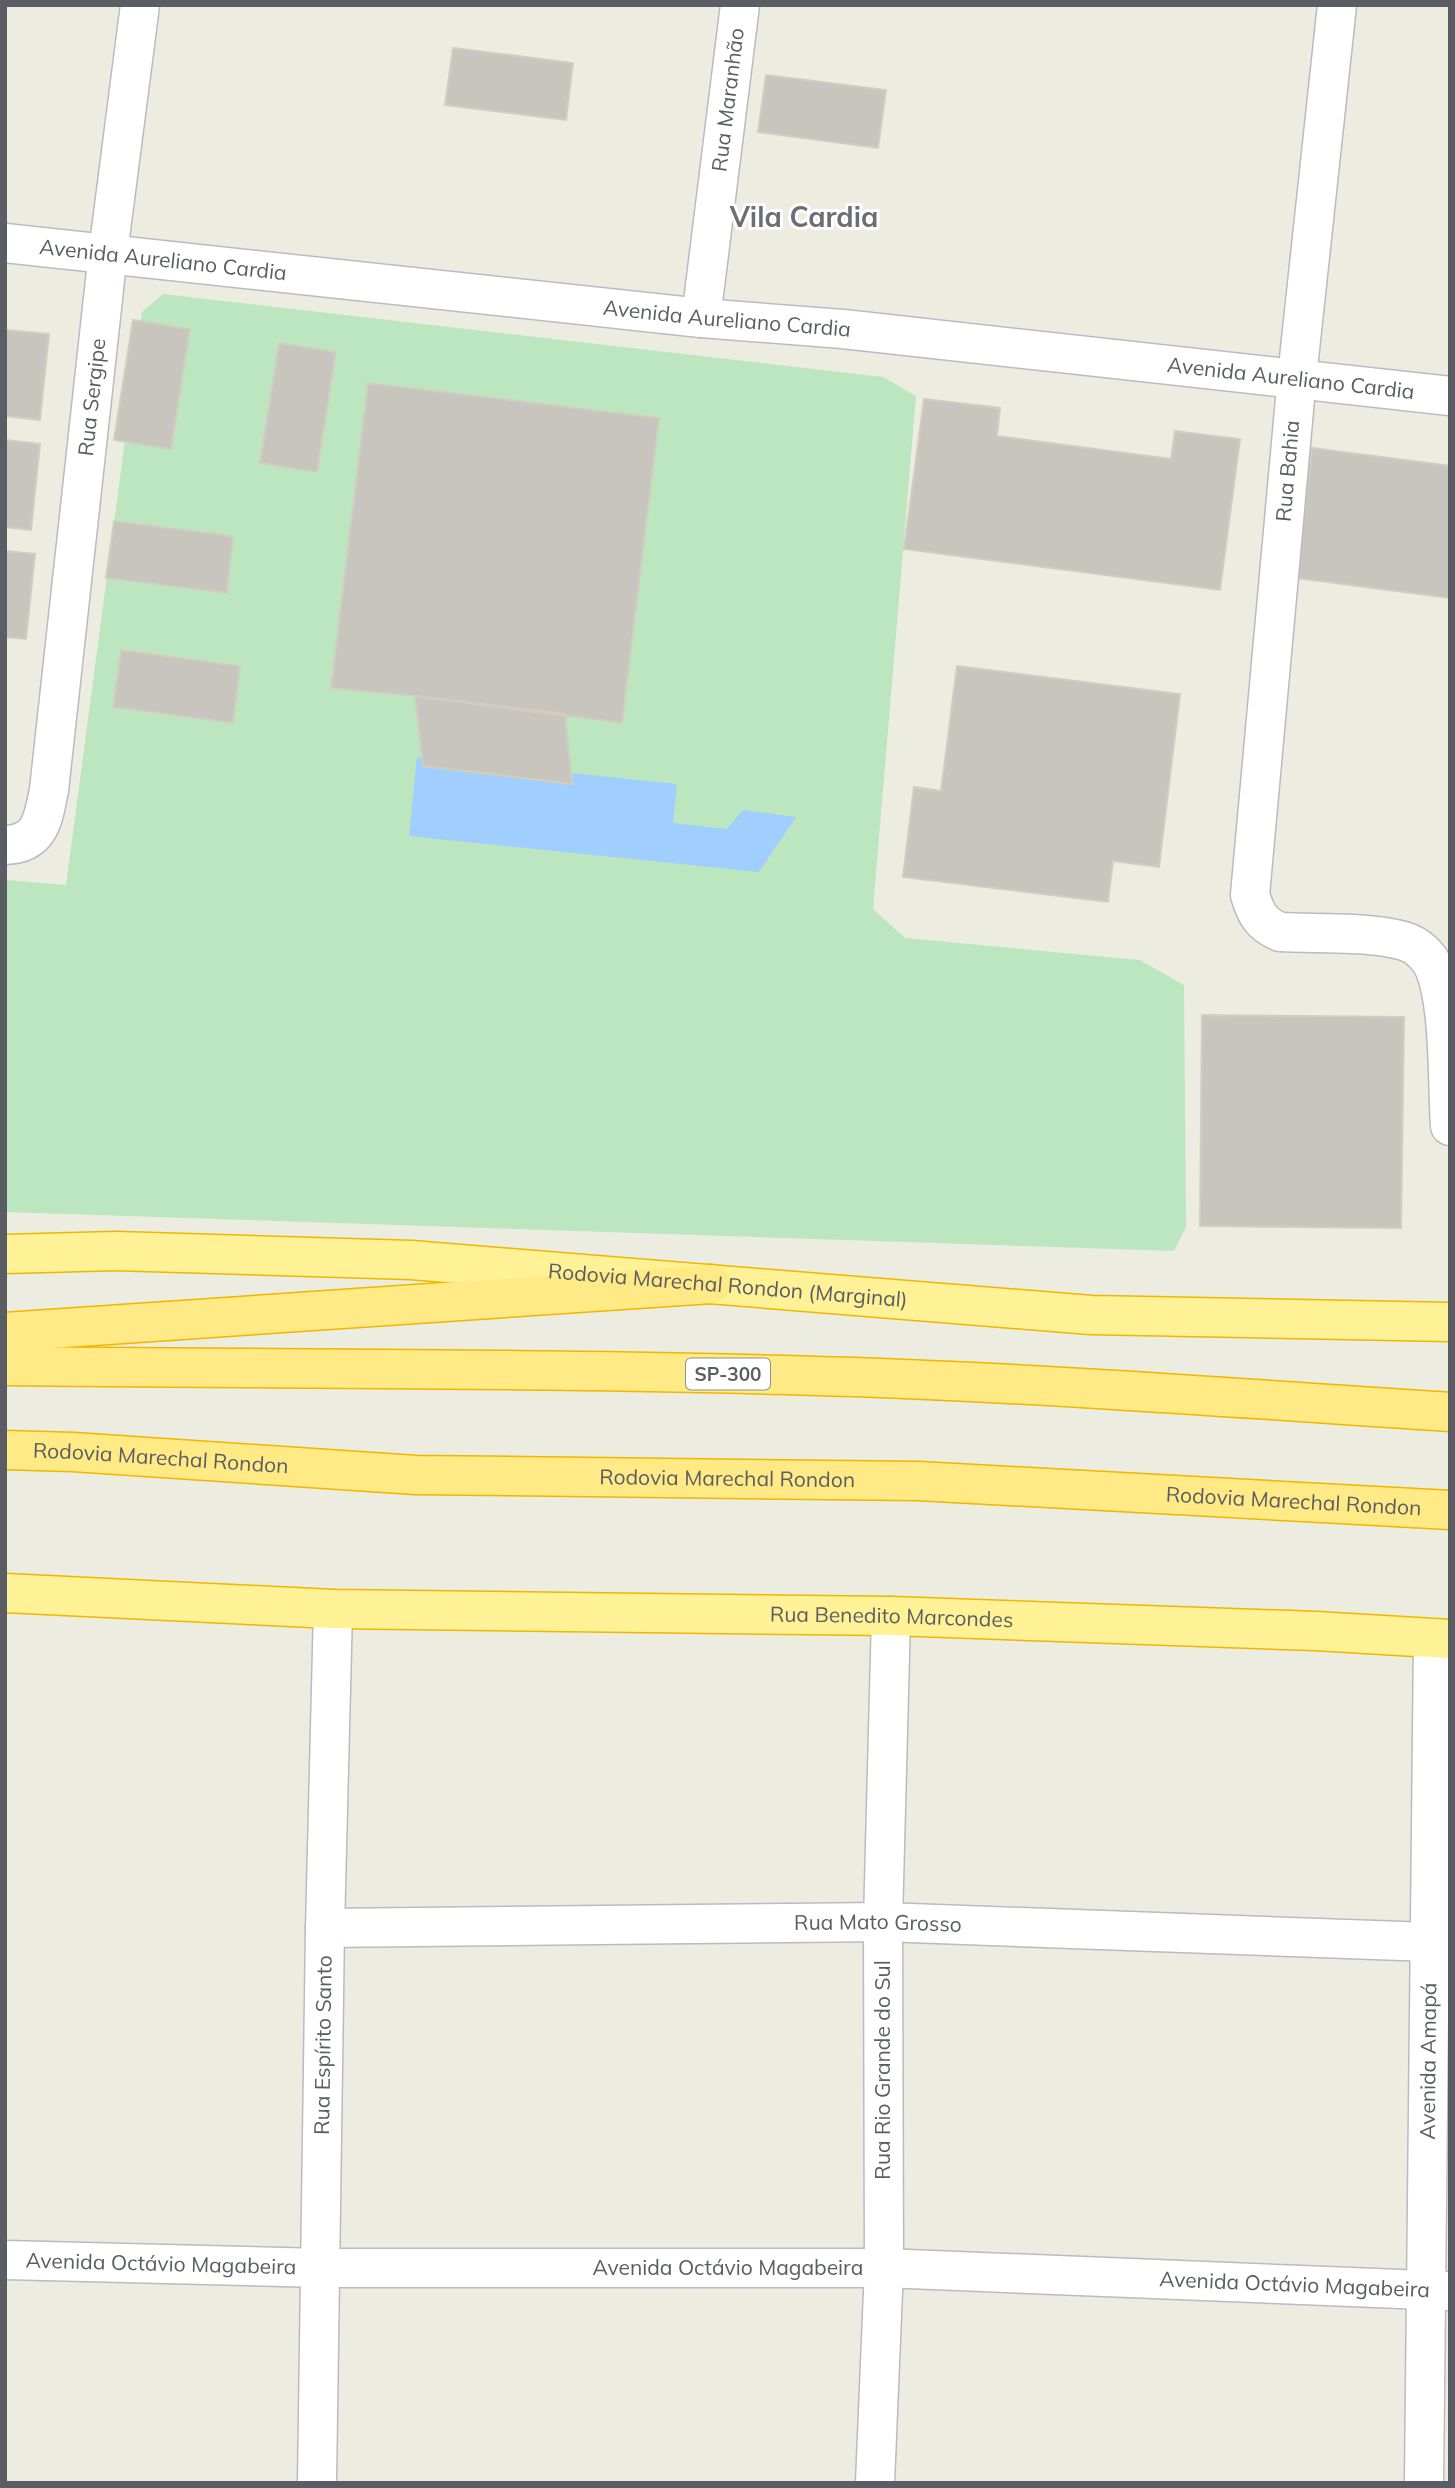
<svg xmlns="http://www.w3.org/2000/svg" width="1455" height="2488" viewBox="0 0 1455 2488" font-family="Mulish,sans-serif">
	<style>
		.green { fill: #bce6bf }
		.water { fill: #9fceff }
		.building { fill: #c8c5be; stroke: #d2cebf; stroke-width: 2 }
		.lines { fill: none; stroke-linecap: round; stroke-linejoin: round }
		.minor-casing { stroke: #b9bbc1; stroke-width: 41 }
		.tertiary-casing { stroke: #b9bbc1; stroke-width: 41 }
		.trunk-casing { stroke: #eeb700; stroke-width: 41 }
		.motorway-casing { stroke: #eeb700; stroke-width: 41 }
		.minor { stroke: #fff; stroke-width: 38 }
		.tertiary { stroke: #fff; stroke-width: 38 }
		.trunk { stroke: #fff195; stroke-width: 38 }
		.motorway { stroke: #ffea86; stroke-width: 38 }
		.labels { text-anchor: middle; stroke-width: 6; stroke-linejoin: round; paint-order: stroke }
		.shield { fill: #fff; stroke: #8c8e92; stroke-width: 2 }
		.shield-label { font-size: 19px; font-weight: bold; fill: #5a5d63 }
		.street-label { font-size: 21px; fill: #5a5d63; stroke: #fff }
		.district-label { font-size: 28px; font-weight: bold; fill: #6b6f75; stroke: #fff }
	</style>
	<rect width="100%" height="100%" fill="#edece1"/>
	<path class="green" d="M163,294L883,377L916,396L873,909L905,938L1140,960L1184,985L1186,1227L1174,1251L5,1212V880L66,885L142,312Z"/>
	<path class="water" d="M417,757L677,784L673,823L727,829L743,810L796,817L759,872L409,836Z"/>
	<path class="building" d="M453,48L573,63L566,120L445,105Z
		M766,75L886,90L878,148L758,132Z
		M133,320L190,329L171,449L114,440Z
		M5,330L49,334L40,420L5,416Z
		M279,343L336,352L317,472L260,463Z
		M368,383L659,418L622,723L415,696L331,688Z
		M924,399L1000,408L997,436L1171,459L1175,431L1240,439L1220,590L904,549Z
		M5,440L40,444L31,530L5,527Z
		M1312,448L1450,466V598L1296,578Z
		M114,521L233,536L227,593L106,578Z
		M5,551L35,554L26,639L5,637Z
		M121,650L240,666L233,723L113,707Z
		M957,666L1180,694L1159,867L1113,861L1108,902L903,877L914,787L941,791Z
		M415,696L565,714L572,784L423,766Z
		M1202,1015L1404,1017L1401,1228L1200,1226Z"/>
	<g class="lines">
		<defs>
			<g id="minor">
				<path d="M1337,5L1297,377L1250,895C1256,914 1261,924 1280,932C1319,934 1367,931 1404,941C1418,945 1430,957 1435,970C1450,1010 1447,1081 1450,1126"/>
				<path id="s1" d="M701,318L740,5"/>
				<path id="s2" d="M5,845C41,844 43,819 49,790L108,253L140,5"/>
				<path id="s3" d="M325,1928L883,1922L1430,1942"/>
				<path id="s4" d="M5,2260L321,2268H884L1450,2291"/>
				<path id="s5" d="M317,2483L325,1928L333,1609"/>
				<path d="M875,2483L884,2268L883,1922L891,1616"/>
				<path id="s6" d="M1424,2483L1433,1639"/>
			</g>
			<g id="tertiary">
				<path id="s7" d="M5,243L701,318L843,329L1450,396"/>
			</g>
			<g id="trunk">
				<path id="s8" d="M5,1254L116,1251L411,1260L1091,1315L1450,1322"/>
				<path id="s9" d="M5,1593L333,1609L891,1616L1316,1631L1450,1639"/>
			</g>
			<g id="motorway">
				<path d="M5,1332L711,1284"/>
				<path d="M5,1366C288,1369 572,1368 855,1377C1053,1384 1252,1399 1450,1412"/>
				<path id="s10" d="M5,1450L73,1452L416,1475L918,1481L1450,1510"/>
			</g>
		</defs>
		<use href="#minor" class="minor-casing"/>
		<use href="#tertiary" class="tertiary-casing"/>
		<use href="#trunk" class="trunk-casing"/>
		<use href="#motorway" class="motorway-casing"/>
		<use href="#minor" class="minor"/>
		<use href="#tertiary" class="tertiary"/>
		<use href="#trunk" class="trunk"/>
		<use href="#motorway" class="motorway"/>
	</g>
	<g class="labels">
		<rect class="shield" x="686" y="1358.5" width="84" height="31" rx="5"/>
		<g class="shield-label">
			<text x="728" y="1381">SP-300</text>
		</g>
		<g class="street-label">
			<text dy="7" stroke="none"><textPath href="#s1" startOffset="220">Rua Maranhão</textPath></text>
			<text dy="7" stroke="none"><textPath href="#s7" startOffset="159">Avenida Aureliano Cardia</textPath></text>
			<text dy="7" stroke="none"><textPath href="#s7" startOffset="726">Avenida Aureliano Cardia</textPath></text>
			<text dy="7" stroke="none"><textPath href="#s7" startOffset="1293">Avenida Aureliano Cardia</textPath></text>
			<text dy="7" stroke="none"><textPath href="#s2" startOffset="474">Rua Sergipe</textPath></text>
			<text transform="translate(1288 471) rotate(-85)" y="7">Rua Bahia</text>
			<text dy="7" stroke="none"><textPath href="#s8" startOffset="724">Rodovia Marechal Rondon (Marginal)</textPath></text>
			<text dy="7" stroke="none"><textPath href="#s10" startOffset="156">Rodovia Marechal Rondon</textPath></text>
			<text dy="7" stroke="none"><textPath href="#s10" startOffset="723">Rodovia Marechal Rondon</textPath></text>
			<text dy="7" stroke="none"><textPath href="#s10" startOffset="1290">Rodovia Marechal Rondon</textPath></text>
			<text dy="7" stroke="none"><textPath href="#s9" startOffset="887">Rua Benedito Marcondes</textPath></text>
			<text dy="7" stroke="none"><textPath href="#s3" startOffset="553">Rua Mato Grosso</textPath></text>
			<text dy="7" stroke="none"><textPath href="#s5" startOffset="438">Rua Espírito Santo</textPath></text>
			<text dy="7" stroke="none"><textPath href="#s6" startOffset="422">Avenida Amapá</textPath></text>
			<text transform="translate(883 2070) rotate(-90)" y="7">Rua Rio Grande do Sul</text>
			<text dy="7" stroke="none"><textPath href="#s4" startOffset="156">Avenida Octávio Magabeira</textPath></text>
			<text dy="7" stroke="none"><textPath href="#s4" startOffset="723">Avenida Octávio Magabeira</textPath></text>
			<text dy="7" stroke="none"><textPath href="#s4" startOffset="1290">Avenida Octávio Magabeira</textPath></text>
		</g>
		<g class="district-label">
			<text x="804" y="227">Vila Cardia</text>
		</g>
	</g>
	<rect width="1455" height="2488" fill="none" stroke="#5a5d63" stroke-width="14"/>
</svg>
